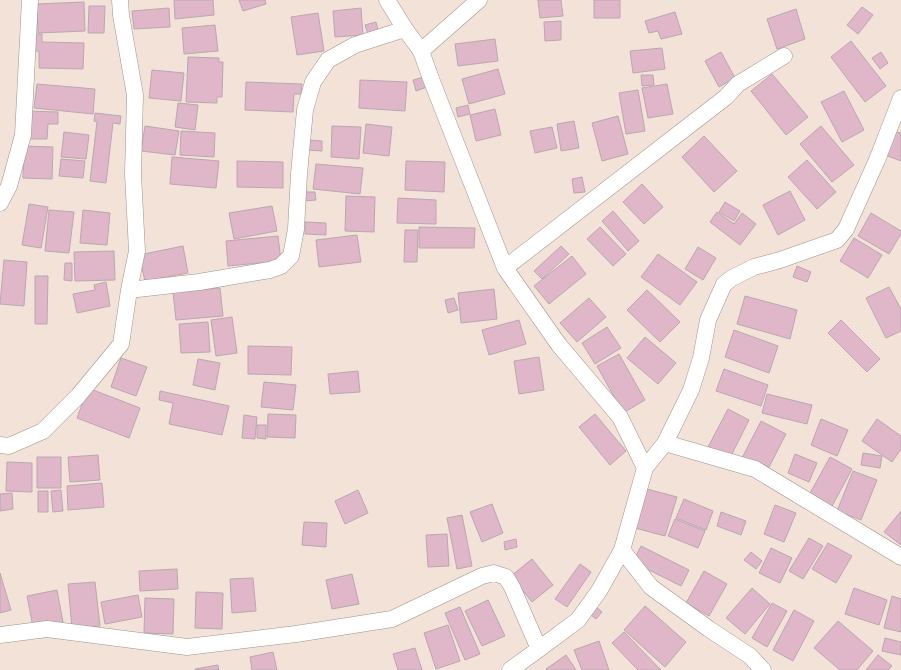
<svg xmlns="http://www.w3.org/2000/svg" width="901" height="670" viewBox="0 0 901 670" font-family="'IBM Plex Sans',sans-serif">
	<style>
		.building { fill: #dfb7c8; stroke: #b9a8af }
		.lines { fill: none; stroke-linecap: round; stroke-linejoin: round }
		.minor-casing { stroke: #a19289; stroke-width: 17 }
		.minor { stroke: #fff; stroke-width: 16 }
	</style>
	<rect width="100%" height="100%" fill="#f2e2d8"/>
	<path class="building" d="M174,0H213L214,15L175,19Z
		M239,0H265L266,4L243,11Z
		M538,0H561L563,16L540,18Z
		M594,0H620V18H594Z
		M84,2L85,31L38,33L37,4Z
		M89,6H105L104,33H88Z
		M862,7L873,15L858,34L847,25Z
		M169,8L170,27L134,29L132,11Z
		M361,8L363,35L335,37L333,11Z
		M796,9L805,39L777,49L767,19Z
		M675,12L682,34L661,39L658,31L649,33L645,21Z
		M318,13L324,51L297,55L291,17Z
		M561,21V40L545,41L544,22Z
		M376,22L380,37L370,40L365,25Z
		M215,25L218,51L184,54L182,28Z
		M29,34H42V42L84,43L83,69L39,68V51H29Z
		M495,39L498,61L458,66L455,44Z
		M851,41L886,86L865,102L831,57Z
		M662,48L665,69L633,73L630,51Z
		M721,52L735,78L719,87L705,61Z
		M881,52L888,63L880,69L872,58Z
		M188,57L219,58V62H223L222,97H217V103L186,102Z
		M498,69L505,94L469,104L462,79Z
		M152,70L184,73L181,101L149,98Z
		M772,74L808,117L786,135L751,91Z
		M641,75H653L654,85L642,86Z
		M424,77L427,87L416,91L413,80Z
		M360,80L407,82L405,111L359,108Z
		M246,82L302,84L301,94H294L293,112L245,110Z
		M37,84L95,89L93,114L34,108Z
		M667,84L673,114L648,118L642,88Z
		M638,90L645,131L626,134L619,93Z
		M844,91L864,130L842,142L821,102Z
		M178,103L198,105L195,130L175,127Z
		M468,105L470,114L458,117L456,108Z
		M495,109L501,135L476,141L470,115Z
		M28,111L58,112V124H48L47,139H27Z
		M95,113L121,116L120,124L113,123L106,183L90,181L97,122L94,121Z
		M618,116L628,154L602,161L592,123Z
		M574,121L579,148L561,151L557,124Z
		M366,124L392,127L389,156L363,153Z
		M145,126L179,131L175,155L141,151Z
		M332,126L361,127L359,159L331,157Z
		M821,126L854,165L832,182L800,144Z
		M552,127L557,148L535,153L530,131Z
		M181,131L215,133L214,157L180,155Z
		M894,131L901,133V161L885,155Z
		M64,132L89,135L86,159L61,157Z
		M704,136L737,171L714,192L682,157Z
		M309,140L322,141V151L308,150Z
		M24,146L53,147L52,179L23,178Z
		M172,157L219,161L216,188L170,184Z
		M61,159L85,161L83,178L59,176Z
		M807,160L836,192L817,209L788,177Z
		M237,161L283,162V188L237,187Z
		M406,161L445,162L444,192L405,190Z
		M316,164L363,168L360,194L313,189Z
		M582,177L585,192L574,193L572,179Z
		M642,184L663,207L644,224L623,202Z
		M790,191L805,220L778,235L763,205Z
		M302,192H315L316,200L303,201Z
		M346,196L375,197L374,232L345,231Z
		M398,198L436,200V224L397,223Z
		M725,202L740,211L734,221L719,212Z
		M29,204L48,207L41,248L22,245Z
		M272,206L277,231L234,239L229,213Z
		M49,210L74,212L69,253L45,251Z
		M83,210L110,213L107,245L80,243Z
		M613,211L639,241L628,251L602,221Z
		M717,212L734,224L742,213L756,224L740,245L710,222Z
		M871,213L901,231V234L889,254L858,236Z
		M305,222L326,223V235L305,234Z
		M419,227L475,228L474,248H419Z
		M600,227L626,254L613,266L587,239Z
		M405,230H418L417,262H404Z
		M357,235L361,262L319,267L316,240Z
		M278,236L281,261L228,266L226,241Z
		M854,238L882,255L868,278L840,261Z
		M183,246L188,273L145,281L139,255Z
		M561,246L569,254L542,279L534,271Z
		M698,247L716,258L703,280L685,269Z
		M114,251L115,280L75,281L74,252Z
		M658,254L697,282L680,305L641,277Z
		M572,256L586,274L549,304L534,286Z
		M4,260L27,262L24,306L0,304Z
		M65,263H72V281L64,280Z
		M797,266L811,272L807,282L793,277Z
		M35,276H48L47,324H35Z
		M106,282L110,306L77,313L73,294L95,290L94,285Z
		M889,287L901,309V331L886,338L866,298Z
		M220,288L223,316L176,320L173,292Z
		M494,289L497,319L461,323L458,293Z
		M647,290L680,322L660,342L627,310Z
		M745,296L797,310L790,339L737,324Z
		M454,298L458,310L448,313L445,300Z
		M589,298L606,317L577,342L560,323Z
		M232,317L237,353L216,356L211,320Z
		M519,320L526,344L489,355L482,330Z
		M841,320L880,359L867,372L828,333Z
		M208,322L210,352L181,353L179,324Z
		M607,327L621,348L595,364L582,343Z
		M734,330L778,346L769,373L725,357Z
		M645,337L676,363L658,384L627,358Z
		M248,346L292,347L291,375L248,374Z
		M619,354L645,400L623,413L597,366Z
		M539,357L544,390L519,394L514,361Z
		M121,358L147,367L136,396L111,387Z
		M198,359L220,363L215,390L193,385Z
		M724,369L768,385L761,406L716,391Z
		M358,371L360,392L330,394L328,374Z
		M264,382L296,385L293,410L261,407Z
		M88,388L140,408L129,438L77,418Z
		M160,391L229,406L222,435L169,424L173,403L159,400Z
		M767,394L812,405L807,424L762,413Z
		M728,409L749,420L730,458L708,447Z
		M268,414L296,415L295,438L267,437Z
		M595,414L626,451L610,465L579,427Z
		M244,415L257,417L255,439L242,438Z
		M821,419L848,430L837,456L811,445Z
		M877,419L901,436V449L892,462L862,441Z
		M761,421L786,434L767,471L742,458Z
		M257,425H266V439L257,438Z
		M863,453L882,456L880,468L861,465Z
		M795,454L817,463L809,482L788,473Z
		M98,455L100,480L70,482L68,457Z
		M37,457H61V488H37Z
		M830,457L852,469L831,508L809,495Z
		M7,462L32,463V492L6,491Z
		M853,471L877,480L861,520L837,511Z
		M102,483L104,507L68,510L67,486Z
		M647,489L677,497L665,536L635,528Z
		M61,490L63,511L53,512L51,491Z
		M358,490L368,513L345,524L335,501Z
		M38,491H48V512H38Z
		M12,493L13,509L0,511V494Z
		M684,499L713,511L706,530L676,518Z
		M492,504L503,533L482,542L470,512Z
		M775,505L796,513L784,542L764,534Z
		M901,511V545L884,532Z
		M721,512L746,521L741,535L717,526Z
		M462,515L472,566L457,569L447,518Z
		M675,519L705,531L698,548L668,536Z
		M304,522L327,523L326,547L302,545Z
		M447,534L449,566L428,567L426,535Z
		M809,538L823,546L803,579L789,571Z
		M516,539L517,547L505,550L504,542Z
		M828,543L852,556L836,583L812,569Z
		M641,546L689,570L681,586L633,562Z
		M771,548L792,558L780,583L759,573Z
		M751,552L762,561L756,569L744,560Z
		M532,559L553,585L532,602L511,576Z
		M580,564L591,572L567,607L555,599Z
		M177,569L178,589L140,591L139,571Z
		M704,571L727,584L709,616L686,603Z
		M0,573L11,610L0,613Z
		M352,574L359,604L332,609L326,580Z
		M253,578L256,611L232,613L230,579Z
		M95,582L100,626L72,628L68,584Z
		M752,588L770,604L745,634L726,618Z
		M854,588L887,600L879,625L845,614Z
		M57,590L63,622L33,627L27,596Z
		M196,592L223,593L222,629L195,628Z
		M138,595L142,617L105,624L101,602Z
		M892,596L901,599V632L884,628Z
		M145,598L174,599L173,634L144,633Z
		M488,600L505,636L482,646L465,611Z
		M772,603L787,611L767,647L752,638Z
		M593,604L602,612L596,619L587,612Z
		M645,606L686,642L665,667L624,630Z
		M460,607L480,654L465,660L445,613Z
		M794,610L814,621L793,661L773,650Z
		M838,621L873,651L857,670H840L814,648Z
		M448,625L460,661L436,669L424,633Z
		M624,632L661,670H638L612,643Z
		M885,638L901,642V655L882,651Z
		M599,641L609,670H582L574,650Z
		M415,648L422,670H398L393,654Z
		M273,652L277,670H252L250,657Z
		M566,655L576,670H547L546,669Z
		M878,655L892,666L888,670H866Z
		M218,665L219,670H195V669Z"/>
	<g class="lines">
		<defs>
			<path id="minor" d="M387,0L405,29L421,51L431,79L505,268L559,345L620,417L645,468
				M421,51L479,0
				M0,203L9,186L23,135L30,0
				M505,268L726,97L738,84L784,56
				M129,290L199,282L270,270L281,266L291,256L296,229L299,174L305,110L313,82L328,60L355,45L405,29
				M665,443L755,469L901,557
				M0,445L9,446L43,431L78,396L121,344L129,290L137,251L133,174L135,95L121,15L120,0
				M622,550L651,587L709,629L750,656L763,670
				M0,635L47,629L187,647L296,634L392,619L482,576L494,573L506,577L512,587L539,649
				M510,670L539,649L578,620L599,591L622,550L645,468L665,443L691,390L701,358L708,320L724,284L732,278L754,267L780,260L837,240L846,229L877,160L901,98"/>
		</defs>
		<use href="#minor" class="minor-casing"/>
		<use href="#minor" class="minor"/>
	</g>
</svg>
